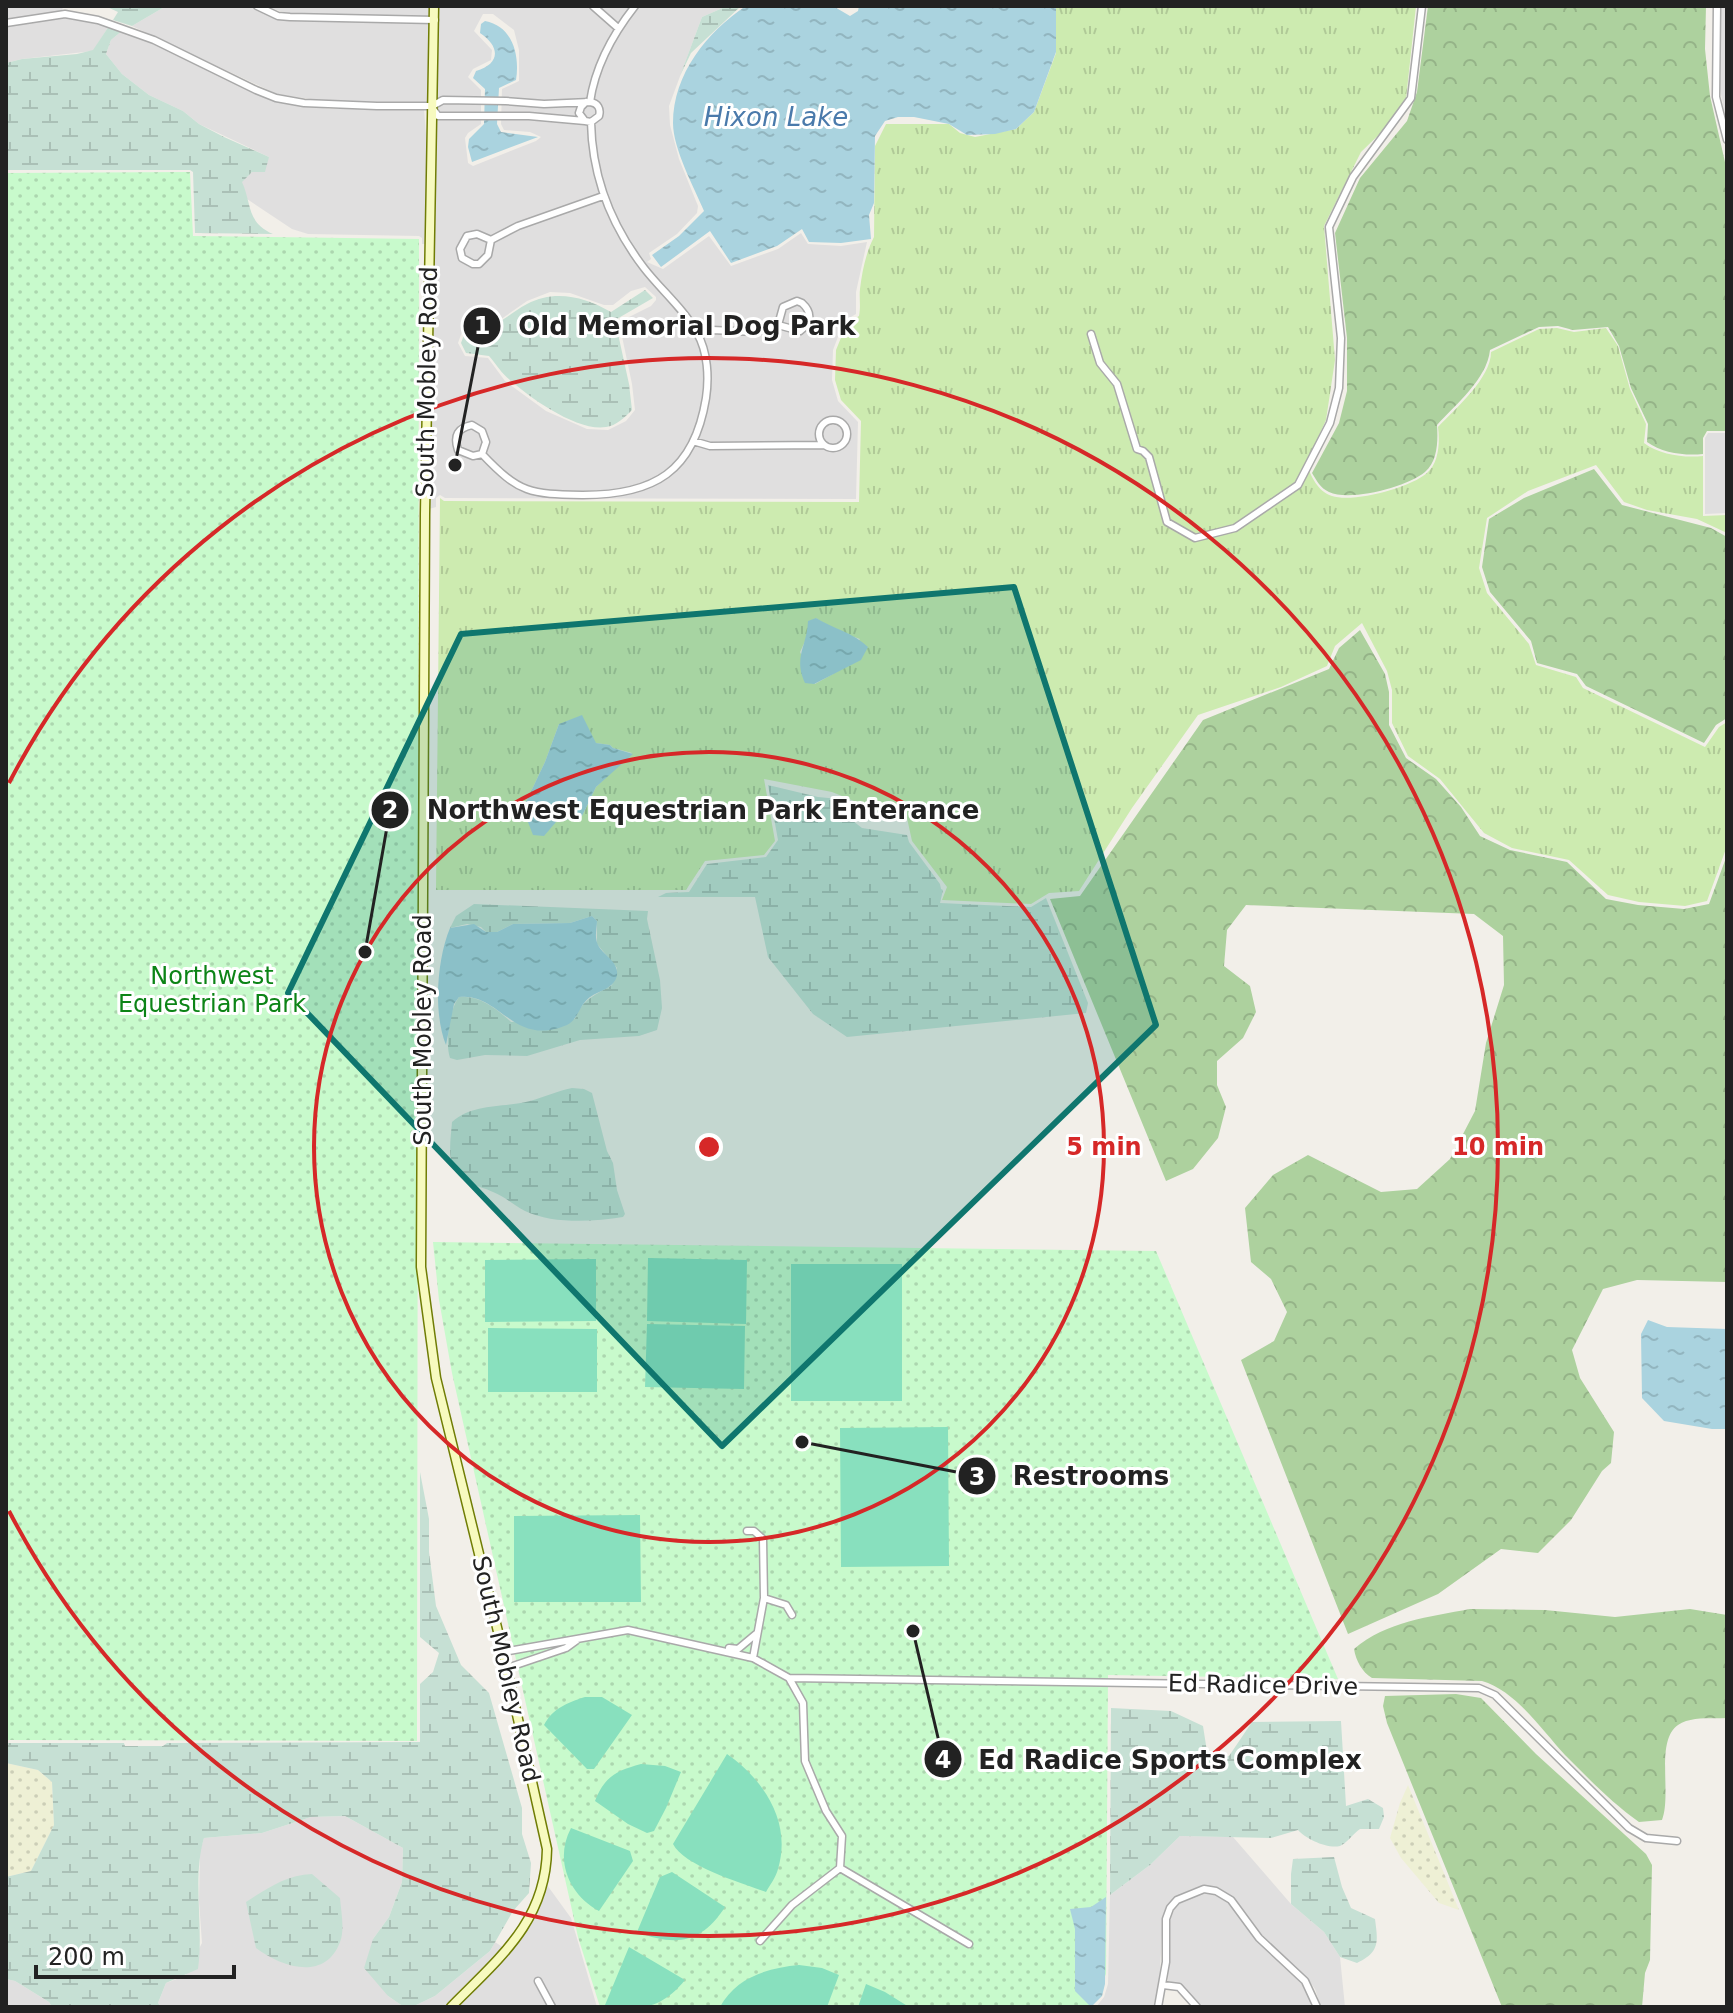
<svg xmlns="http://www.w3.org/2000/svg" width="1733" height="2013" viewBox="0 0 1733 2013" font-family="'DejaVu Sans',sans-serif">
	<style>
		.residential { fill: #e0dfdf; fill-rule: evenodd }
		.farmland { fill: url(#farmland-dots) }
		.grass { fill: url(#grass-tufts); fill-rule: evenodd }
		.forest { fill: url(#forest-crowns) }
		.wetland { fill: url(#wetland-marsh) }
		.park { fill: url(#park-dots) }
		.pitch { fill: #88e0be }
		.water { fill: url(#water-ripples) }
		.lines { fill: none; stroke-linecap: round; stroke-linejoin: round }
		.street-casing { stroke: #a9a9a9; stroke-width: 9 }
		.secondary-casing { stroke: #707d05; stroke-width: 11 }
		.street { stroke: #fff; stroke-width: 6 }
		.secondary { stroke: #f7fabf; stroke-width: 8 }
		.marked { fill: #0f766e; fill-opacity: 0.2; stroke: #0f766e; stroke-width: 6; stroke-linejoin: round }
		.ring { fill: none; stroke: #d62828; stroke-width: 4 }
		.labels { text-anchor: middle; stroke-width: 6; stroke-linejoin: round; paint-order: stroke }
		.street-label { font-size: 24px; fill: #222; stroke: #fff }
		.park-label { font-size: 24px; fill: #0c8416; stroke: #fff }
		.water-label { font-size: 26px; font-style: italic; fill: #4a7aab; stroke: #fff }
		.centre { fill: #d62828; stroke: #fff; stroke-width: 4 }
		.ring-label { font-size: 24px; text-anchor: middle; font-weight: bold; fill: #d62828; stroke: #fff; stroke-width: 6; stroke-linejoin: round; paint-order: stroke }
		.leader { fill: none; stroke: #222; stroke-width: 3 }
		.callout-dot { fill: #222; stroke: #fff; stroke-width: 3 }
		.mark-label { font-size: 24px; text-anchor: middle; font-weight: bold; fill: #fff }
		.callout-label { font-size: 26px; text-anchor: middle; font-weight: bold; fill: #222; stroke: #fff; stroke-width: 6; stroke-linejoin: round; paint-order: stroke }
	</style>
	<defs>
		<pattern id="farmland-dots" width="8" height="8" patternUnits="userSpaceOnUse" patternTransform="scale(2)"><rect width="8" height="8" fill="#eef0d5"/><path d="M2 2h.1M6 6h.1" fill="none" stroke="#ccceb7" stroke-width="1.8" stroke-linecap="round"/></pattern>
		<pattern id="grass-tufts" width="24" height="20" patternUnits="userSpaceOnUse" patternTransform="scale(2)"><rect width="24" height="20" fill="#cdebb0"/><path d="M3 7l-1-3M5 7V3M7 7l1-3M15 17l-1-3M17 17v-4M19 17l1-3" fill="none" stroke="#b0c997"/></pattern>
		<pattern id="forest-crowns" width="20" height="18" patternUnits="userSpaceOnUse" patternTransform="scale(2)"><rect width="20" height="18" fill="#add19e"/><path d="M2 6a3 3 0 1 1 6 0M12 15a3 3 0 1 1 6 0" fill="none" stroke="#95b388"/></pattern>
		<pattern id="wetland-marsh" width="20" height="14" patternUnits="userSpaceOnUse" patternTransform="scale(2)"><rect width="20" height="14" fill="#c6e0d4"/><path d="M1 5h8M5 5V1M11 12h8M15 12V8" fill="none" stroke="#aac0b6"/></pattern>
		<pattern id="park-dots" width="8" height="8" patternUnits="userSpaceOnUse" patternTransform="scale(2)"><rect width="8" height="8" fill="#c8facc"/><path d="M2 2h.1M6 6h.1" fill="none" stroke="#acd6af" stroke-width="1.8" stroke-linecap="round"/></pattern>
		<pattern id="water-ripples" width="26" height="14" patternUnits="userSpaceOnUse" patternTransform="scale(2)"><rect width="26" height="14" fill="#aad3df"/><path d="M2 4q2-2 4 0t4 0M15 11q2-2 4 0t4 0" fill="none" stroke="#92b5bf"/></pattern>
	</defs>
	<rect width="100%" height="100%" fill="#f2efe9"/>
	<path class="residential" d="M6,6H63L62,11L6,20Z
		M166,6H251L276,19L290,21L431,23L428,102H330L277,94L132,26Z
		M263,6H431V16L291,14Z
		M438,6H727L702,17L669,106L670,125L679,159L698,206L697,213L677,234L649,253L651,259L647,262L663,269L709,236L731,266L778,249L801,233L808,244L841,246L867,242L856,292V314L844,321L833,350L832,380L838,401L858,422L856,499L445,498L440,495L436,498V507L429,509ZM483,14H493L514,30L519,50V81L502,89L501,124L504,130L530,132L541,137L536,141L473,166L468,163L465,138L468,133L481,124V90L468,77L473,69L491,60L492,50L474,31ZM645,287L656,297V300L651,306L621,321L620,327L632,384L635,410L626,421L608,430L587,429L546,411L505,381L488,358L465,356L458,343L463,329L479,328L497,322L527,301L550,292L570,293L604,305H613L631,291Z
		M1720,6H1727V125L1720,89Z
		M64,17L109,26L93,51L22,59L6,63V27Z
		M123,30L275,101L330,109H424L427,147L426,244H422V238L419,236L308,234L292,229L247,199L241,182L269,157L199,124L183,111L149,95L122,74L106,54L111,40Z
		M1708,433H1727V513L1705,514V438Z
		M345,1816L403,1848L402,1882L389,1917L373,1939L388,1996L404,2007H161L158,2003L166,1983L185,1976L202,1943L199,1901L200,1851L204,1838L262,1833L311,1817Z
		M1180,1836L1233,1837L1291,1904L1324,1932L1340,1957L1345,2007H1321L1315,1989L1308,1979L1263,1936L1234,1898L1218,1888L1205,1886L1192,1889L1174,1898L1166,1907L1163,1918L1159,1987L1153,2007H1096L1104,1997L1108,1984L1110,1895L1150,1865Z
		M547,1885L571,1918L597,2007H456L515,1946L530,1925Z
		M1204,1893L1215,1894L1228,1903L1257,1940L1302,1983L1313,2007H1202L1182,1985L1168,1981L1170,1920L1174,1910L1180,1903Z
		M495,1942L504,1948L446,2007H412L435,1996L490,1951Z
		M6,1979L15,1981L49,2002L52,2007H6Z"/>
	<path class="farmland" d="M6,1763L38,1770L52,1782L54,1825L31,1871L6,1877Z
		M1408,1785L1459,1910L1439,1903L1401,1858L1390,1838L1400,1803Z"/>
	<path class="grass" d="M1056,6H1416L1406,99L1392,122L1361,152L1324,226L1335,360L1326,420L1306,464C1312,477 1317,491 1332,496C1353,503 1410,488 1427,473C1439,463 1440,442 1438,427C1456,408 1491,378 1491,352L1539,329L1557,328L1574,332L1606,328L1618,346L1630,389L1646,424L1644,443C1660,455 1684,458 1703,456V516L1727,515V533L1697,519L1647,510L1624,502L1596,465L1528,491L1487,518L1479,568L1487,593L1529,644L1536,665L1576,677L1583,688L1705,747L1719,727L1727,722V846L1707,901L1685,906L1639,902L1608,895L1569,860L1512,848L1484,833L1440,779L1408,756L1392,723V690L1387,671L1362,623L1335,646L1327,666L1281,687L1198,715L1132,808L1079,891L1049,893L1031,904L942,900L947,887L912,841L907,818L881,812L832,792L764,779L775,841L764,855L705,861L686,890H436L440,498L444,501L859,502L861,421L841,400L835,380L836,350L847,323L859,316C861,306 859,298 860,289C862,272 866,252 874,237L875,146L886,124H949L960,133L975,137L1016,129L1034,112L1056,53ZM816,618L834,630L860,639L833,674L815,684L800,652ZM559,724L596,743L610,745L613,748L632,753L596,787L582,816L556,822L525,804L545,762Z"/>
	<path class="forest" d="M1428,6H1706L1705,49L1710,96L1727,171V431H1707L1703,438V454C1685,456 1662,453 1647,442L1648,424L1631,388L1619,346L1608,327L1573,330L1558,326L1539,327L1490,350C1487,379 1456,404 1437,425C1438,440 1438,461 1425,472C1407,487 1350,502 1329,492C1320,488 1317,481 1312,473L1339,423L1347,391V338L1335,233L1360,178L1407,121L1417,92Z
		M1594,469L1622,505L1711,528L1727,537V718L1716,725L1704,743L1586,686L1577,674L1537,663L1531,641L1490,592L1482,567L1489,519L1524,498Z
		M1360,630L1385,674L1389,692V725L1406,758L1436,779L1461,807L1480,836L1510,850L1567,862L1606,899L1638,905L1684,909L1709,904L1727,855V1282L1637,1280L1603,1289L1572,1350L1580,1378L1614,1432L1611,1463L1602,1471L1571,1520L1538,1553L1501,1549L1438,1594L1348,1634L1241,1360L1274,1341L1287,1312L1271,1279L1251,1262L1245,1208L1273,1175L1308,1155L1381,1192L1417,1189L1450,1159L1475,1111L1486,1043L1504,985L1503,936L1474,914L1246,905L1227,930L1224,966L1250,986L1256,1012L1243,1038L1217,1061V1085L1226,1107L1218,1138L1193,1169L1166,1181L1050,899L1080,896L1203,720L1329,669L1339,648Z
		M1470,1609L1545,1610L1615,1617L1690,1609L1727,1615V1718C1712,1719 1691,1716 1678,1725C1655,1741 1672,1794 1662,1820L1639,1822C1612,1803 1589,1779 1565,1755C1542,1730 1516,1691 1482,1681L1372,1678C1362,1672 1356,1661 1354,1649C1387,1621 1429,1617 1470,1609Z
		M1456,1694L1481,1698L1536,1754L1646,1854L1652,1865L1650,1960L1645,1973L1642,2007H1502L1387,1723L1383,1706L1385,1696Z"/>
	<path class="wetland" d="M105,6H166L132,26L113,20L118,12Z
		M727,6H741L691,53L680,76L702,17Z
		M109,26L123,30L111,40L106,54L122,74L149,95L183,111L199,124L224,137L269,157L265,172H252L242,182C252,204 246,222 273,234L195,233L193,172L190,170H6V63L22,59L77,54L93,50Z
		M645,290L653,298L615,320L629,384L632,410C625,417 616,426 606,427C578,432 530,398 510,380C502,374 496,364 489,356L466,353L461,343L465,332C496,331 503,317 527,304C555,289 585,297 611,312Z
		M768,785L818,797L839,799L840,811L862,828L907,835L909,842L940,884L941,889L943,890L940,903L1031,907L1046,898L1088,1003L1086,1013L847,1037L813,1014L768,957L755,897H658L666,893L689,892L707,864L766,857L778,840Z
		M474,904L648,911L647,919L660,980L662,1008L657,1030L639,1036L580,1040L527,1056L485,1055L457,1060L450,1058C445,1043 449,1010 459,997C479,995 497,1009 511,1022L575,1019C581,1000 597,994 612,985L617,968L597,944V921L592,916L570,923L513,924L497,932H486L481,927L467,924L450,928L456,916Z
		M572,1088L584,1089L592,1093L607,1151L613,1163L617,1190L625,1214L623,1217C593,1222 552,1224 525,1211C513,1205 504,1196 493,1192C480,1186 462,1183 455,1171C447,1157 451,1137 452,1122C473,1103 504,1108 530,1101C544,1097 557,1091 572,1088Z
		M420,1472L429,1519V1552L436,1606L461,1665L489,1693L522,1808V1834L531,1863L529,1893L513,1911L490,1951L435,1996L412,2007H404L388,1996L364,1968L373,1939L389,1917L402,1882L403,1848L345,1816L311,1817L262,1833L204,1838C192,1878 204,1927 198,1969L166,1983L158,2003L161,2007H52L49,2002L15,1981L6,1979V1877L31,1871L54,1825L52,1782L38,1770L6,1763V1743H124L125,1746H163L167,1743L420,1742V1684L433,1672L439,1653L420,1637Z
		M1111,1708L1171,1711L1203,1726L1208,1758L1229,1756L1252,1722L1341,1721L1346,1806L1368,1799L1383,1808L1384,1817L1379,1829H1360C1354,1833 1346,1844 1340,1846C1327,1849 1306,1839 1298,1830L1271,1838L1180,1836L1150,1865L1110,1895Z
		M1334,1857L1342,1887L1351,1908L1375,1919C1378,1942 1380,1952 1357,1963L1340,1957L1324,1932L1291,1904V1874L1293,1859Z
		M312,1874L340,1898C341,1911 345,1930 340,1942C325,1982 281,1967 256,1948L246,1902C268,1888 286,1875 312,1874Z"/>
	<path class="park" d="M190,172L193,236L419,239L417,1741L6,1740V173Z
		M433,1242L1156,1251L1338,1679L1108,1675L1106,1974L1091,2007H600L578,1937L452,1373L439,1300Z"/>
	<path class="pitch" d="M648,1258L747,1260L746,1324L647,1321Z
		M596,1259V1321L485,1322V1260Z
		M791,1264H902V1401H791Z
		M647,1324L745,1326L744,1389L645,1387Z
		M488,1328L597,1329V1392H488Z
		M948,1427L949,1566L841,1567L840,1428Z
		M640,1515L641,1602H514V1516Z
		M585,1697H602L632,1715L594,1769H587L544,1725C553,1708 567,1703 585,1697Z
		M727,1754C764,1780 792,1822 778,1869C776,1877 770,1885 766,1892C742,1883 684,1866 673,1844Z
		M641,1764L665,1766L681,1772L666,1808L654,1831L647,1833L628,1824L595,1801C605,1776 616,1771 641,1764Z
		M571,1828L630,1851L633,1861L599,1911C569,1895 554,1860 571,1828Z
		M672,1872L725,1907C702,1943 676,1947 637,1932L660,1877Z
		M629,1947L685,1980C662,2008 641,2012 605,2005Z
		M799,1965L822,1968L839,1975L827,2007H720C736,1977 768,1968 799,1965Z
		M866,1984L885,1992L909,2007H858Z"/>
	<path class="water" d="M746,6H833L850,16L858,11L859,6H1056V52L1034,112L1016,129L995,134L967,135L949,124L914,117H898L885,121L875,136L874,203L869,215L871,239L841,243L809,242L802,229L777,246L731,263L710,231L661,267L652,255L679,236L704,211C694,187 673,149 673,123C673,74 707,32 746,6Z
		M485,21C513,26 520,56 516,80L499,88L497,124L501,132L538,137L472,162L468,147L469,139L484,124L485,89L473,78L476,71C500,64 501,47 480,33L481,24Z
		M816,618C832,628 854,633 868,647L861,660L814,684L805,683C793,657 807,647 808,621Z
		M582,715L596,743L610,745L613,748L633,754L596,787L582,816L556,822L544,836L533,835L526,817L525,804L545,762L559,724Z
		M592,916L597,921C597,928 594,937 598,945C603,955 619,962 617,975C615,988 599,991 590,997C579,1005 578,1020 567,1025C513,1048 500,992 459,997L454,1004L446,1045C433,1013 437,959 450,928L474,924L486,932H497L513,924L570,923Z
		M1648,1320L1667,1327L1727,1329V1429H1712L1664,1421L1642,1398L1641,1334Z
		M1106,1897L1105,1984L1102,1996L1091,2007L1075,1991V1929L1070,1909L1091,1907Z"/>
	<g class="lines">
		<defs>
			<path id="street" d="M257,6L278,16L290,17L435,20
				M593,6L618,28
				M1717,6L1716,97L1727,140
				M6,23L65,14L98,20L154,40L256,90L276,98L304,103L377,106H432L443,100L506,101L544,104L590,102C598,103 601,109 599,116L591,122L585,121L579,113L581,107L586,102
				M590,102C595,67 613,34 635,6
				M433,109L438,116H529L585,121
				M491,240L488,255L479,264H473L462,258L460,249L467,236L477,234L491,240L518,226L603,196
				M1091,334L1100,363L1117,384L1137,449L1143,451L1149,457L1167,522L1195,538L1235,528L1298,485L1330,423L1339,388L1341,338L1329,227L1353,177L1411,98L1422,6
				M698,335L712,330L755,332L778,325L800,331C811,323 813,313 802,303L797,301L783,307L778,325
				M819 434a14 14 0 1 1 28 0a14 14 0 1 1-28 0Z
				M693,441L710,446L824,445
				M482,454L473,456L458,450C453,435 458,428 472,425L482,431L486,442L482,454C520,494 530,494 583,495C654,495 694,472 706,398C709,378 708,352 697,333C684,309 661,290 644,268C611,225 592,175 591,122
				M747,1531H754L763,1539L764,1598L753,1658
				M764,1598L786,1605L792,1615
				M729,1648L738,1649L756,1634
				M503,1652L628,1630L753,1658L789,1678L803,1703L805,1761L826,1811L842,1836L840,1868L792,1905L760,1941
				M507,1668L566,1648L577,1640
				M789,1678L1479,1688L1495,1695L1629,1828L1646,1838L1677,1841
				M840,1868L969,1944
				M538,1981L552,2007
				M1163,1985L1179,1987L1197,2007
				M1158,2007L1166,1962V1919L1170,1908L1177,1900L1204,1889L1216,1891L1231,1900L1259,1938L1305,1981L1317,2007"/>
			<path id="secondary" d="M434,6L425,514L421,1267L436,1378L503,1652L547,1849C546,1922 498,1959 451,2007"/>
		</defs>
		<use href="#street" class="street-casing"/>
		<use href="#secondary" class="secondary-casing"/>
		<use href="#street" class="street"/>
		<use href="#secondary" class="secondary"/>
	</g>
	<path class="marked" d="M1014,587L1156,1025L722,1446L288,993L461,634Z"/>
	<g class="ring">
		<circle cx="709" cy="1147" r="395"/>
		<path d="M9 783A789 789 0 1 1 9 1511"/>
	</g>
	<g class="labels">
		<g class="street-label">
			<text transform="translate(427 382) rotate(-89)" y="8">South Mobley Road</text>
			<text transform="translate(423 1030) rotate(-90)" y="8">South Mobley Road</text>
			<text transform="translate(506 1669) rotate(77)" y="8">South Mobley Road</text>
			<text transform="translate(1263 1685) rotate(1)" y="8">Ed Radice Drive</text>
		</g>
		<g class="park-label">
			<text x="212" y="984">Northwest<tspan x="212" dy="28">Equestrian Park</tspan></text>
		</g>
		<g class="water-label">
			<text x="776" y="126">Hixon Lake</text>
		</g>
	</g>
	<circle cx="709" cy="1147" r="12" class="centre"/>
	<g class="ring-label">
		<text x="1104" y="1155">5 min</text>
		<text x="1498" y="1155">10 min</text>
	</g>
	<path class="leader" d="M455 465L482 326M365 952L390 810M802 1442L977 1476M913 1631L943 1759"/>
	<g class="callout-dot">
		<circle cx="455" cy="465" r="8"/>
		<circle cx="365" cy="952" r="8"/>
		<circle cx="802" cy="1442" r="8"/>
		<circle cx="913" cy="1631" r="8"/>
		<circle cx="482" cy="326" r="20"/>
		<circle cx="390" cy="810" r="20"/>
		<circle cx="977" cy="1476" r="20"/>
		<circle cx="943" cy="1759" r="20"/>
	</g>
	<g class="mark-label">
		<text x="482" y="334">1</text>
		<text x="390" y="818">2</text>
		<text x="977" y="1485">3</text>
		<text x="943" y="1768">4</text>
	</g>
	<g class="callout-label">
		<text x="687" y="335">Old Memorial Dog Park</text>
		<text x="703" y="819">Northwest Equestrian Park Enterance</text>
		<text x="1091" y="1485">Restrooms</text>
		<text x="1170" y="1769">Ed Radice Sports Complex</text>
	</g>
	<rect width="1733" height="2013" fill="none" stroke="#222222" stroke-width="16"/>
	<path d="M36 1965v12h198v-12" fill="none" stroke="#222222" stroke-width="4"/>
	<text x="48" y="1965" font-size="24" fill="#222222" stroke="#ffffff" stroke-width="6" paint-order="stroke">200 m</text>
</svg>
